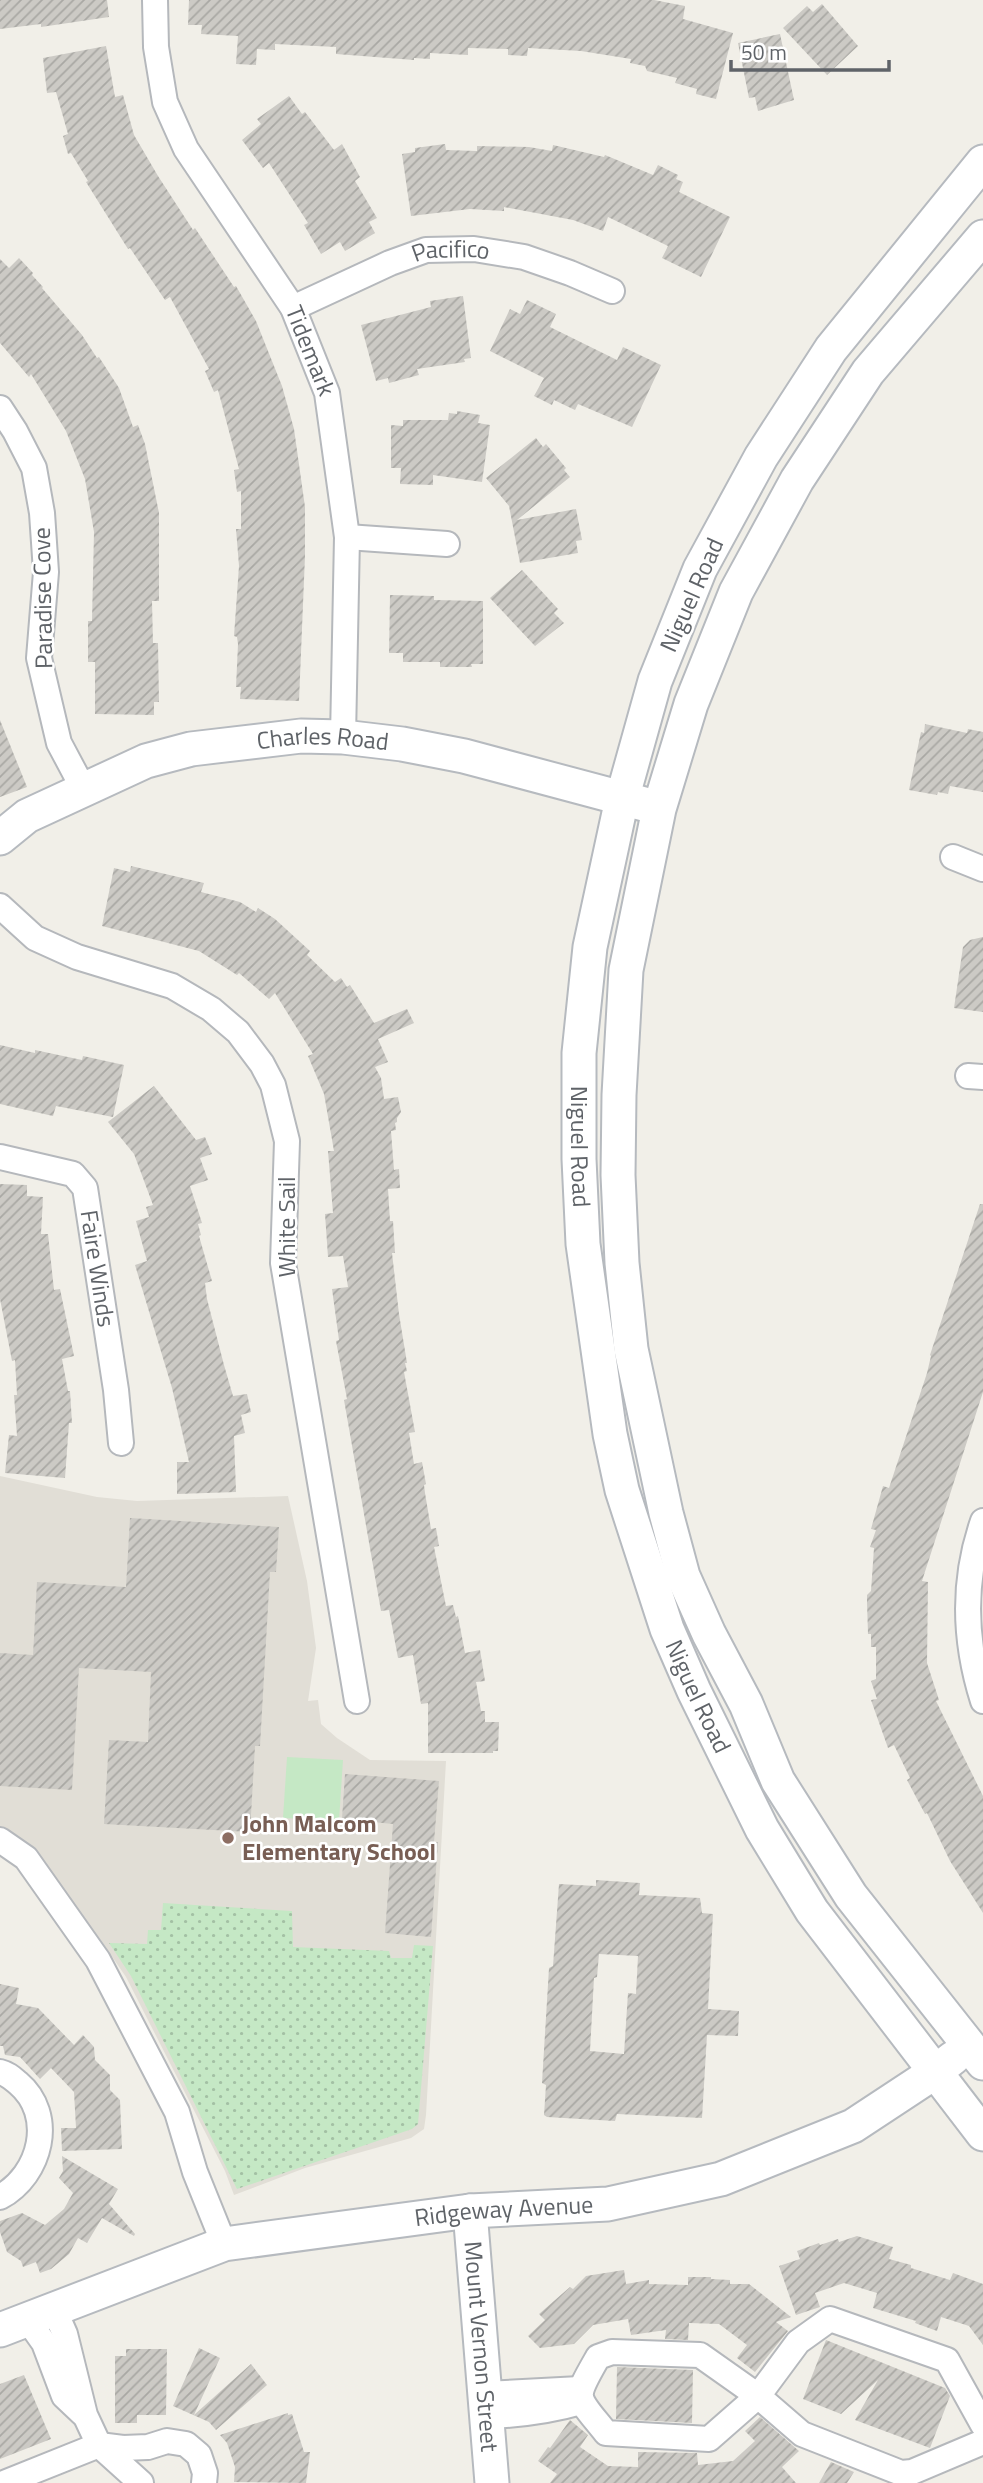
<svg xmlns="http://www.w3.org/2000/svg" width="983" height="2483" viewBox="0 0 983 2483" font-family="'Titillium Web',sans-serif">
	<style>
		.education { fill: #e1ded6 }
		.grass { fill: url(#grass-dots) }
		.park { fill: #c5e8c5 }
		.building { fill: url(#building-hatch); fill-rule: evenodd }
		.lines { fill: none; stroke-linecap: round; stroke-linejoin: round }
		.street-casing { stroke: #b5b8bc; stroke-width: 28 }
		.secondary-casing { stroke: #b6babf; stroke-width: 37 }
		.street { stroke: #fff; stroke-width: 24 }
		.secondary { stroke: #fff; stroke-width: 33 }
		.education-dot { fill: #8d6e63; stroke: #fff; stroke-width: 2.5 }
		.labels { text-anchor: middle; stroke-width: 5; stroke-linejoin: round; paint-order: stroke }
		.street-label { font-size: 24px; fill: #5f6368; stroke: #fff }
		.education-label { font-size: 24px; font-weight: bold; fill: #785e54; stroke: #fff; text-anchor: start }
	</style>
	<defs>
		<pattern id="grass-dots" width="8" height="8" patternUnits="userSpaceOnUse" patternTransform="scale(1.75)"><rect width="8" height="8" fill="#c5e8c5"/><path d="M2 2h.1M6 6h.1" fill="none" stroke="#a3c0a4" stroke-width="1.8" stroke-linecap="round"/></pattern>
		<pattern id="building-hatch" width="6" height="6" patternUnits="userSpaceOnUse" patternTransform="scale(1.75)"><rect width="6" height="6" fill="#cccac5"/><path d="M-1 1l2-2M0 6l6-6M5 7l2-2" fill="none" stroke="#a9a8a4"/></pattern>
	</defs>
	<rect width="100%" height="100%" fill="#f1efe8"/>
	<path class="education" d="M0,1476L97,1497L137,1501L288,1496L307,1581L316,1648L308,1701L318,1700L321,1724L337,1738L370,1760L446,1761L426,2115L424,2129L411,2138L305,2168L234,2195L225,2171L126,1977L100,1939L84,1923L28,1849L0,1827Z"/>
	<path class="grass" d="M163,1903L292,1911L293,1947L389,1951L391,1958H412L414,1945L433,1946L418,2124L412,2129L237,2189L131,1976L109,1943L147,1944L148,1930H161Z"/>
	<path class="park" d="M287,1757L343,1760L339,1821L283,1818Z"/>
	<path class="building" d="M0,0H107L109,17L41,27V24L0,29Z
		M189,0H654L685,6L683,19L733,33L716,99L696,94L697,89L675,83L677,78L647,71L645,66L630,63L631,59L581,51L528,48L527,56L508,55V49L468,48V55L430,53V59L414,58V60L336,54V47L275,44V50L257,49L256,65L236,64L238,36L201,34L202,25H188Z
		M822,4L858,46L827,75L783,28L807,6L813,12Z
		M780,34L794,100L758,111L755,97L749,98L738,43Z
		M106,46L115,97L123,95L134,135L158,176L193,230L195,228L234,287L236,286L256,321L282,386L294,429L305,507V556L299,701L240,699L241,687H236L238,644L237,637L234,636L239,566L236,529H241V491L237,492L234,470L239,469L218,390L214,392L205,371L209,369L170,297L165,300L130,248L128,249L86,182L88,181L71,153L68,154L63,136L68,134L56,92L47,93L43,58Z
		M289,96L302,114L305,112L334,150L342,144L360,177L355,181L377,218L369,222L375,233L345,251L340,242L321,254L304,225L308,223L269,163L263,168L242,140L261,124L257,119Z
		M445,144L446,150L477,151V146L529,147L552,151L553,145L604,157L605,155L653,175L658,165L678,175L676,179L683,182L679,192L730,217L701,277L662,258L668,246L608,217L603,231L573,220L504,207V211L470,209L411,216L402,154L415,152V148Z
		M19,258L33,273L32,275L43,287L42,288L82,335L97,358L99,357L119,388L133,427L138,425L145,444L159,513V601H152L153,643H158L159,702H154V715L95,714V662H88V621H92L94,532L85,479L66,431L31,374L29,377L0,343V259L9,268Z
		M463,296L471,358L464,359L465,362L417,369L419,375L389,383L388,378L376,381L361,325L431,307L430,301Z
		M527,300L556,314L550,327L617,360L623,347L661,365L632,427L578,404L575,410L554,400L552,405L534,396L544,378L490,351L510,309L520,314Z
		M457,411L480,415L478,423L490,425L482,482L433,475V485L400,484L401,468H391V425L403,426V420H448L449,413L457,414Z
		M536,438L543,447L546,444L566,468L564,470L570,477L517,520L576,509L582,540L576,541L578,553L520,563L509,506L486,478Z
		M522,570L558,609L554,613L564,623L535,646L490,598Z
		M390,595L434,596V600L483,601V664H471L472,667H440V662H403V653H389Z
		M0,720L27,787L0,797Z
		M925,724L967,733L968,729L983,732V792L950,786L948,794L938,792L937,795L909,790L921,732L924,733Z
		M131,866L204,883L201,892L240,902L256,912L258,908L275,919L310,951L307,955L335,982L341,978L347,987L350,985L374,1023L407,1009L414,1023L378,1039L388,1062L375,1067L381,1078L384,1099L398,1097L401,1112L397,1118V1122L395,1123L396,1130L391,1131L394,1170L399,1169L400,1188L388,1189L390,1221H393L395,1253H392L399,1314L407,1363H405L407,1371L404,1372L415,1432L409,1433L414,1464L422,1462L426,1484L424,1485L425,1493L431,1529L436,1528L439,1546L434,1547L446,1606L453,1605L456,1617L458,1616L465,1653L480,1650L485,1681L476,1682L481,1711H485V1722H499L498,1751H493V1753H428V1703L421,1704L413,1655L398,1658L389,1610L381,1611L344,1400L347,1399L336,1341L339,1340L332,1289L348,1287L343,1256L328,1257L325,1214L333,1213L328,1151H334L324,1094L308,1056L313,1054L275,993L269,999L239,973L237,975L199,951L102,926L114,868L130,872Z
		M983,937V1012L954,1008L963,947L970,940Z
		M0,1045L35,1053V1050L82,1060L83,1056L124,1065L113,1117L56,1106L53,1116L0,1104Z
		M154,1086L196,1140L205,1137L212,1154L200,1158L208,1180L190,1186L202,1223L198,1224L201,1235L199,1236L212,1281L205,1283L207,1299L224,1365L233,1396L247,1394L251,1412L241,1415L245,1433L234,1436L236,1492L177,1494V1462H189L172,1388L135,1265L147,1261L136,1221L149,1217L146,1207L153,1205L134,1154L108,1122Z
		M0,1184L27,1185V1196L43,1197L41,1234H48L54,1290L60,1289L74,1356L62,1359L68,1391H70L72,1423H69L65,1478L5,1473L9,1435L17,1436L14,1395H17L15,1360L12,1361L0,1299Z
		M980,1204H983V1392L922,1581L928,1582L927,1663L939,1700L936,1701L983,1796V1913L950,1861L927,1813L925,1814L907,1780L910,1778L894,1745L888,1748L871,1700L877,1699L871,1681L876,1679V1647H871V1634H868L867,1602V1595L871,1591L874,1548L870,1547L876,1530L871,1529L883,1486L889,1488L927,1373L931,1356L930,1355Z
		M130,1518L279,1527L276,1572H270L260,1746H255L250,1832L104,1824L109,1740L148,1742L151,1672L79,1668L72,1790L0,1786V1653L33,1655L37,1582L126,1587Z
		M345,1774L439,1781L434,1842H438L431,1937L385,1933L393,1824L342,1819Z
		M596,1880L640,1883L639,1895L700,1898L702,1913L713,1914L708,2009L739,2011L738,2036L707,2035L702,2118L617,2114L615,2121L547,2117L544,2115L546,2085L542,2083L549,1968L553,1966L559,1884L596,1886ZM599,1954L638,1956L636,1994L628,1993L624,2054L590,2051L594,1978L597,1977Z
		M0,1984L19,1988L16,2004L38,2008L74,2045L83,2035L94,2047L95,2060L110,2075V2090L120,2100L122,2149L62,2151L61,2128H76L74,2092L51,2068L40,2079L20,2057L5,2055L3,2046H0Z
		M62,2156L118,2189L109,2204L135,2234L134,2236L102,2218L87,2243L78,2238L69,2254L51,2269L40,2273L36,2262L23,2267L21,2261L7,2252L0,2232V2221L22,2213L45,2225L64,2209L73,2193L59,2178L63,2171Z
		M857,2236L893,2247L889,2259L911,2265V2268L950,2280L953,2273L983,2284V2345L969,2326L941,2317L937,2331L915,2323L916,2321L873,2308L877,2293L844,2283L815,2293L820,2307L796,2315L779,2266L800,2259L797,2251L819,2243L820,2245L838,2239L839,2242Z
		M624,2270L626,2284L649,2280V2284L688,2285V2277H711V2279L730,2280V2284H749L791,2317L776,2322L788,2331L755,2372L737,2358L747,2345L719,2324L689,2323L688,2340L665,2339L666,2330L631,2335L628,2319L593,2325L574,2344L540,2348L528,2336L545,2320L539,2314L570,2287L573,2289L586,2276Z
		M826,2340L945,2388L950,2396L930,2448L855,2420L878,2380L841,2414L803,2399Z
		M199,2348L220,2358L194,2415L251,2364L267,2385L216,2430L209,2422L173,2406Z
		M126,2349H167L166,2415H137V2423H115V2356H126Z
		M617,2367L693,2370L692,2423L616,2419Z
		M24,2375L51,2439L0,2459V2384Z
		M288,2413V2415L292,2414L304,2452H310L306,2483L234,2482L235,2467L227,2443L220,2435Z
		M760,2417L799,2451L782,2467L796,2483H550L557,2474L538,2461L548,2447L550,2448L570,2420L588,2435L580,2447L608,2466L638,2467V2452L697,2453L698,2465L733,2461L755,2441L745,2431Z
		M831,2462L854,2472L847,2483H819Z"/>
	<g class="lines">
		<defs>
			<g id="street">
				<path id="s1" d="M155,0L156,47L165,102L186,149L293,308L327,393L347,537L343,737"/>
				<path id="s2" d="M293,308L390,263L426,250L474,249L524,257L570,273L612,291"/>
				<path d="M0,408L15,431L34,468L42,513L46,572L39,658L59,743L84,790"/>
				<path d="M347,537L447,544"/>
				<path d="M953,857L983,869"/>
				<path d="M0,906L35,938L77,957L172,986L211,1009L238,1032L262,1064L273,1085L287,1141L283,1263L357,1701"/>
				<path d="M968,1076L983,1077"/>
				<path id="s3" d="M0,1157L73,1174L85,1188L116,1390L121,1443"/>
				<path d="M983,1521C962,1581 964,1641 983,1701"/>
				<path d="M0,1840L26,1858L98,1960L177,2112L195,2172L224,2244"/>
				<path d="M0,2072C8,2074 12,2078 18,2083C56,2115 41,2175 0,2197"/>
				<path d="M54,2309L65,2334L85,2415L99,2445L141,2483"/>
				<path d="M27,2319L44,2343L64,2396L82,2413"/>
				<path d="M612,2352L700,2355L758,2396L709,2439L606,2433C575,2394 573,2401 598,2357Z"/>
				<path d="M485,2394L580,2389"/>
				<path d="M487,2416C519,2415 550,2411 581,2402"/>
				<path d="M983,2425L947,2360L830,2319L798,2342L758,2396L802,2434L901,2473L912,2472L983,2442"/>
				<path d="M4,2483L99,2445L123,2448L148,2447L167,2441L186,2444L199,2455L205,2473L204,2483"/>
			</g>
			<g id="secondary">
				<path id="s4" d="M983,162L831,349L761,457L700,569L655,681L622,799L590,947L579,1053V1159L583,1244L610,1434L622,1490L667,1629L694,1691L762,1829L812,1911L983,2134"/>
				<path d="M983,237L868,372L797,480L736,592L691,704L659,809L626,970L619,1095L618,1175L622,1263L631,1349L666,1513L683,1576L709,1634L746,1704L778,1781L851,1896L983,2063"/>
				<path id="s5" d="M0,838L27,816L146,761L191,749L301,736L343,737L402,744L464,756L644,804"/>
				<path id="s6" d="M470,2211L492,2483"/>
				<path id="s7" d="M0,2330L224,2244L470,2211L608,2204L721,2179L853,2126L935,2072L953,2058"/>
			</g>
		</defs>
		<use href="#street" class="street-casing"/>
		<use href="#secondary" class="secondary-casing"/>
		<use href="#street" class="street"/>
		<use href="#secondary" class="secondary"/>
	</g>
	<circle class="education-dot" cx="228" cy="1838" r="7"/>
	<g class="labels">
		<g class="street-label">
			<text dy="8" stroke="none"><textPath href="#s2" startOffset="170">Pacifico</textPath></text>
			<text dy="8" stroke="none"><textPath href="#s1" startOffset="392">Tidemark</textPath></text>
			<text transform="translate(692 595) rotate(-66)" y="8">Niguel Road</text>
			<text transform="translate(43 598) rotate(-91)" y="8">Paradise Cove</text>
			<text dy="8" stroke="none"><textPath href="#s5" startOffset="345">Charles Road</textPath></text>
			<text dy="8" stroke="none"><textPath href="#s4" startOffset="1092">Niguel Road</textPath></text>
			<text transform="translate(287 1227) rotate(-90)" y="8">White Sail</text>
			<text dy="8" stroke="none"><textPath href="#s3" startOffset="175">Faire Winds</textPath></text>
			<text dy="8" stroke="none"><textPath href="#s4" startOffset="1659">Niguel Road</textPath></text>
			<text dy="8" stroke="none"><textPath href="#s7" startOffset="522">Ridgeway Avenue</textPath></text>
			<text dy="8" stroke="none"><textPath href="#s6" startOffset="136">Mount Vernon Street</textPath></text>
		</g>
		<g class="education-label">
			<text x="242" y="1832">John Malcom<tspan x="242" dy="28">Elementary School</tspan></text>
		</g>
	</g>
	<path d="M731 60v10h158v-10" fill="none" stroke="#5f6368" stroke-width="3.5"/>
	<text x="741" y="60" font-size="21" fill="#5f6368" stroke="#ffffff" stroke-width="5" paint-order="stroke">50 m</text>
</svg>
